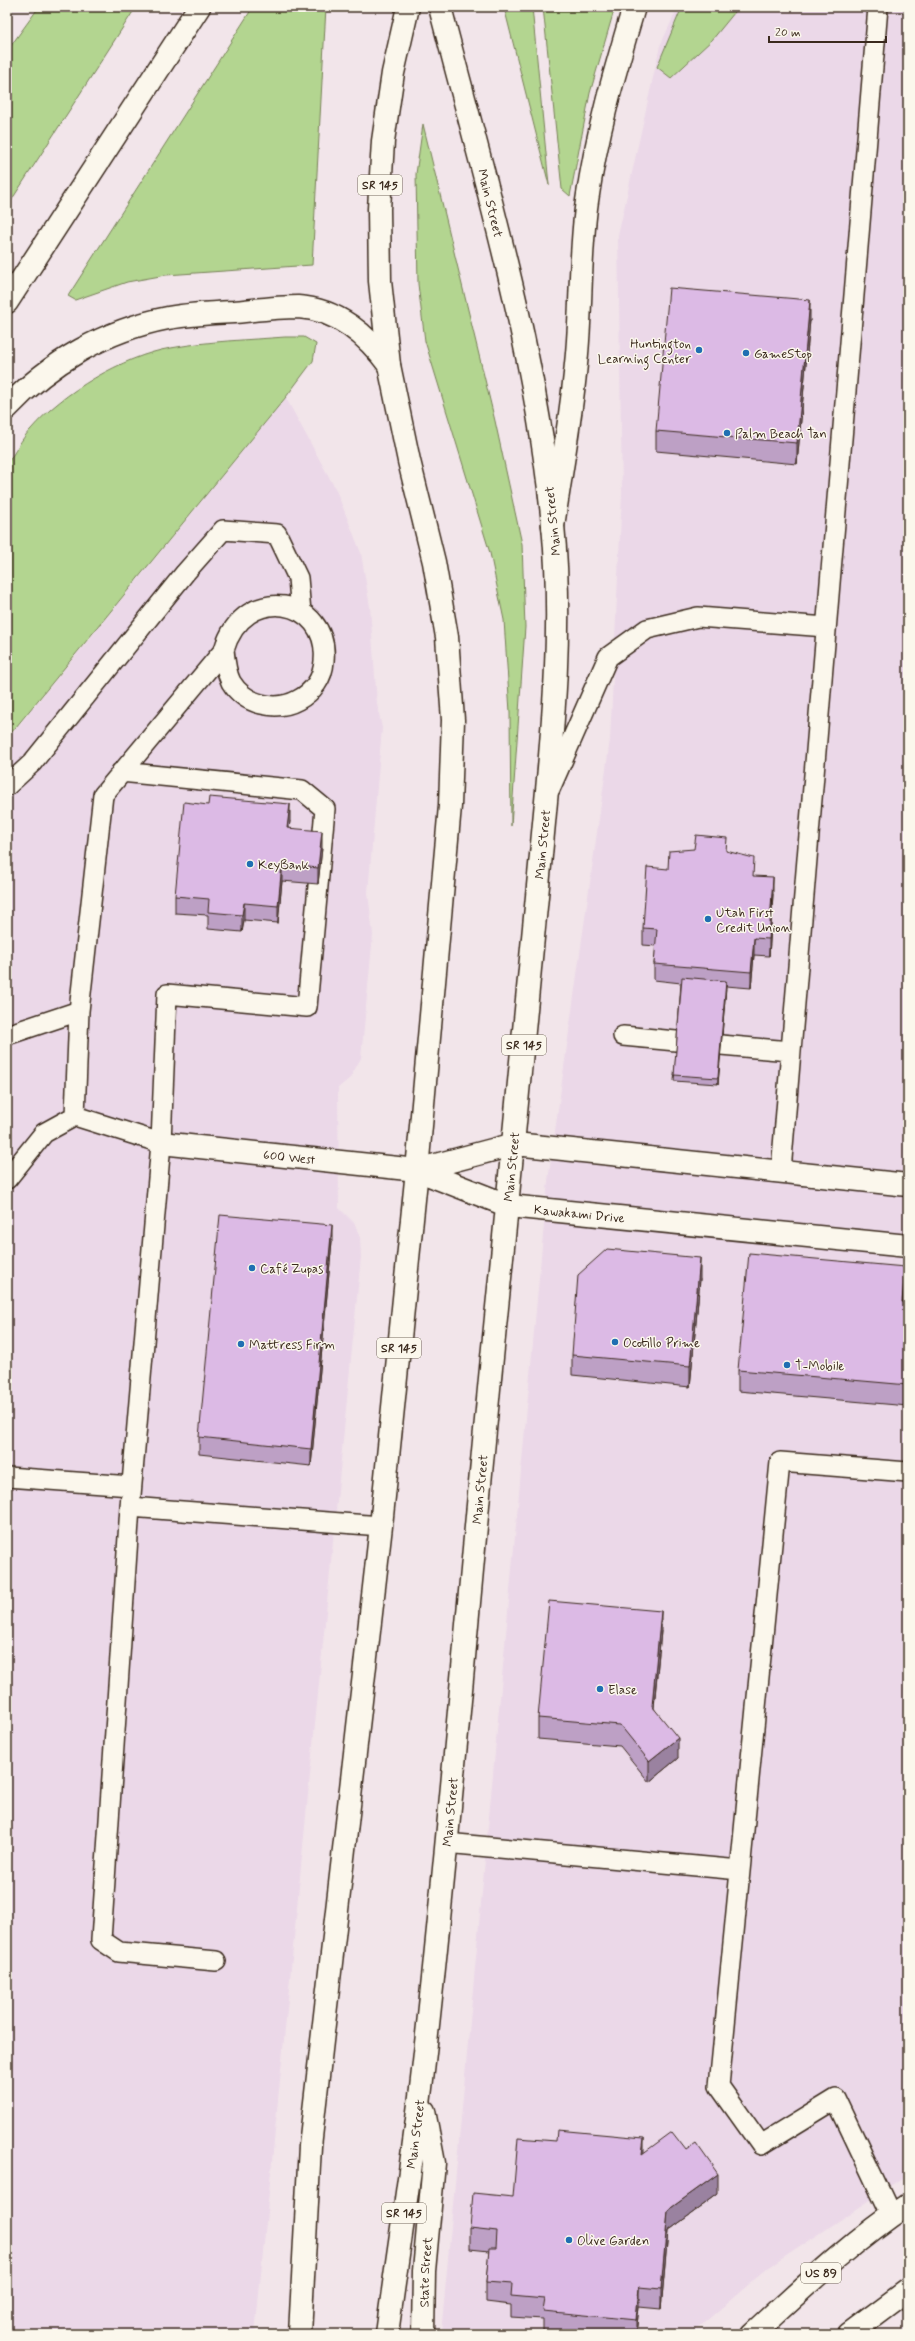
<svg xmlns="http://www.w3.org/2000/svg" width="915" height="2341" viewBox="0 0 915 2341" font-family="Mynerve,sans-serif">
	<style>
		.built { fill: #ebd8e8 }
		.green { fill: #b3d590; stroke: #778057 }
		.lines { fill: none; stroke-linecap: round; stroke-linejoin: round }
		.lane-casing { stroke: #3b2a1e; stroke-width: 22 }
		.street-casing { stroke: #3b2a1e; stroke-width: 25 }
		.primary-casing { stroke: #3b2a1e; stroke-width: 25 }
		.highway-casing { stroke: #3b2a1e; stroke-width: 25 }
		.lane { stroke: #fbf7ec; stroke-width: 19 }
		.street { stroke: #fbf7ec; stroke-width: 22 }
		.primary { stroke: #fbf7ec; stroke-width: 22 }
		.highway { stroke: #fbf7ec; stroke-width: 22 }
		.wall { fill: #bda0c5; stroke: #3b2a1e }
		.shaded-wall { fill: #9a82a0; stroke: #3b2a1e }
		.building { fill: #dcbae5; stroke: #3b2a1e }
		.poi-dot { fill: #1f6fb2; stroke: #fbf7ec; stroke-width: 1.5 }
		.labels { text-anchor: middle; stroke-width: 3; stroke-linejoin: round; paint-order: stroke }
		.shield { fill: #fbf7ec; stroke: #75685c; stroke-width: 1 }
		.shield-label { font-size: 12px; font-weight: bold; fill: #3b2a1e }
		.street-label { font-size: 13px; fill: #3b2a1e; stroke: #fbf7ec }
		.poi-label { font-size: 13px; fill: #3b2a1e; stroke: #fbf7ec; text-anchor: start }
	</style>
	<rect width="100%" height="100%" fill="#f2e5ea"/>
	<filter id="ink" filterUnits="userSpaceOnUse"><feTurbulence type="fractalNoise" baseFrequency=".025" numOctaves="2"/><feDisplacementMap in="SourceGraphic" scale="8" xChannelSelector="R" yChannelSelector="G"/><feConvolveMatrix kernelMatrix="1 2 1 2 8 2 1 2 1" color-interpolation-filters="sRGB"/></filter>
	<g filter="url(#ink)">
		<path class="built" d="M678,7H908V2175L768,2268L691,2334H441L548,1181L610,740L622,494L618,236L660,46Z
			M286,398L336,490L361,553L370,607L377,704L382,728L368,893L373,935L361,1058L350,1078L338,1088L339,1208L354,1223L360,1238L361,1257L255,2334H7V740Z"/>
		<path class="green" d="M39,7H136L7,207V51Z
			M253,7H326L312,265L166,275L127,282L75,300L68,296Z
			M504,7H532L549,185Z
			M543,7H615L590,93L570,196L562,189Z
			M682,7H739L712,40L671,78L657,67Z
			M423,124L495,421L522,544L525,627L511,826L510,712L504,620L490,553L425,341L418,284L416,174Z
			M285,337H304L316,344L313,361L286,397L7,738V464C15,453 21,439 31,429C62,393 123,356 171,348C208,341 247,340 285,337Z"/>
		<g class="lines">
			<defs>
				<path id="lane" d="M121,772L302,790L325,809L307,1007L167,994L161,1143L130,1507
					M7,786L32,763L185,573L223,530L277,534L298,578L301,612
					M550,789L608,657L647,629L698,617L826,627
					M79,1011L103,795L224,650C244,581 330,598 324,661C323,678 313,692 298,700C276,712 245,705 231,682C226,672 225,661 224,650
					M7,1035L79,1011L75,1116
					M623,1036L676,1041
					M721,1045L790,1051
					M781,1171L878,7
					M7,1179L44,1133L75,1116L161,1143
					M7,1477L131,1486
					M446,1843L740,1870
					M216,1961L119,1952L101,1940L130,1507L381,1526
					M891,2215L836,2099L761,2145L719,2086L780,1462L908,1472"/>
				<g id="street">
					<path id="s1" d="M161,1143L417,1170L509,1206L908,1246"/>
					<path d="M417,1170L515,1144L908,1185"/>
				</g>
				<g id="primary">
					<path d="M300,2334L310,2146L381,1526L417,1170L450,806L453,720L447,637L434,562L409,461L389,365L380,281L379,209L383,141L393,73L408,7"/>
					<path id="s2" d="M387,2334C398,2252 411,2170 421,2088C452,1819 472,1548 500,1278C514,1137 528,996 541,855C551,746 564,635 553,525C536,349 484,178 440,7"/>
					<path id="s3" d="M423,2334L424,2271L434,2163L424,2111"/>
					<path d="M753,2334C802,2289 852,2241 908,2204"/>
					<path d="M849,2334L908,2290"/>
				</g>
				<path id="highway" d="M7,302L199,7
					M7,408C50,362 106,330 168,318C190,314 212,313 234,312C255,310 277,307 298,307C337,309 368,336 389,365
					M553,526C561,472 571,418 576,364C582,310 579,255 587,201C596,135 615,71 634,7"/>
			</defs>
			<use href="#lane" class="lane-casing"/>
			<use href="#street" class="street-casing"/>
			<use href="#primary" class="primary-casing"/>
			<use href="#highway" class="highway-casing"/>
			<use href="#lane" class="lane"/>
			<use href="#street" class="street"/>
			<use href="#primary" class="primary"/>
			<use href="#highway" class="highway"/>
		</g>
		<path class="wall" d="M810,320L797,464L656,451V431Z
			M290,821L289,828L322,848L318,884L282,881L278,923L244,920L242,932L208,929V915L175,913V896Z
			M727,852L773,894L769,956L754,955L751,988L726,986L718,1084L674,1081L681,983L654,980V964L656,946L643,945V928L668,869Z
			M332,1241L311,1466L199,1454V1437Z
			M700,1279L690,1387L572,1375V1355Z
			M905,1288L904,1302H908V1406L738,1391V1370Z
			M661,1631L654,1708L678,1758L649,1782L620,1746L538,1739V1718Z
			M644,2153L718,2194L668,2231L661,2309L639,2307L636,2334H566L543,2332V2319L511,2317V2305L486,2302V2282L489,2251L470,2249V2228L513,2197Z"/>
		<path class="shaded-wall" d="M810,300V320L797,464V443Z
			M290,804V821L287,845V828Z
			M322,831V848L318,884V868Z
			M282,864V881L278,923V906Z
			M773,877V894L769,956V939Z
			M244,903V920L242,932V915Z
			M754,938V955L751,988V972Z
			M726,981V987L718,1084V1078Z
			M332,1225V1241L311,1466V1449Z
			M700,1258V1279L690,1387V1366Z
			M905,1267V1288L902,1322V1302Z
			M661,1611V1631L652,1727V1706Z
			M678,1738V1758L649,1782V1761Z
			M644,2138V2158L642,2154Z
			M718,2174V2194L668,2231L661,2309V2289L668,2210Z
			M639,2287V2307L636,2334V2320Z"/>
		<path class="building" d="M669,288L810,300L797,443L656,431Z
			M209,797L290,804L287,828L322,831L318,868L282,864L278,906L244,903L242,915L208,912L209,899L175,896L184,802L208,805Z
			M696,835L727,838L726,851L754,858L753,876L773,877L769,939L754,938L751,972L654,964L657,929L643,928L647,867L668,869L669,851L694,849Z
			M682,977L726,981L718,1078L674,1075Z
			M220,1215L332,1225L311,1449L199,1437Z
			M607,1249L700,1258L690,1366L572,1355L578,1275Z
			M749,1253L905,1267L902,1302H908V1385L738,1370Z
			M549,1601L661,1611L652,1706L678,1738L649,1761L620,1725L538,1718Z
			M557,2130L644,2138L642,2154L672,2132L686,2150L696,2143L718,2174L668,2210L661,2289L639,2287L636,2320L543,2311L545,2299L511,2296L512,2284L486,2282L489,2248H496L497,2231L470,2228L473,2193L513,2197L518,2138L556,2141Z"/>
	</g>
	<g class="poi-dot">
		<circle cx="699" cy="350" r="4"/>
		<circle cx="746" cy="353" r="4"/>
		<circle cx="727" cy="433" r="4"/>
		<circle cx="250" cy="864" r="4"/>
		<circle cx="708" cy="919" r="4"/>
		<circle cx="252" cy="1268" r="4"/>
		<circle cx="615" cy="1342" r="4"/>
		<circle cx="241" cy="1344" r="4"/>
		<circle cx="787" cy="1365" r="4"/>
		<circle cx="600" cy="1689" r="4"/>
		<circle cx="569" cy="2240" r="4"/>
	</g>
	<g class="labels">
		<g class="shield">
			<rect x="358" y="175" width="44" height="20" rx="3"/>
			<rect x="502" y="1035" width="44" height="20" rx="3"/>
			<rect x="377" y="1338" width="44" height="20" rx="3"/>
			<rect x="382" y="2203" width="44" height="20" rx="3"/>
			<rect x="801" y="2263" width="40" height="20" rx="3"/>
		</g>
		<g class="shield-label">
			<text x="380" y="189">SR 145</text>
			<text x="524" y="1049">SR 145</text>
			<text x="399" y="1352">SR 145</text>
			<text x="404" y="2217">SR 145</text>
			<text x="821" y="2277">US 89</text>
		</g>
		<g class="street-label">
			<text transform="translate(491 203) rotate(76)" y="5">Main Street</text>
			<text transform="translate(552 521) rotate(-96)" y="5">Main Street</text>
			<text dy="5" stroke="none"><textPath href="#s2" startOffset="1498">Main Street</textPath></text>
			<text dy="5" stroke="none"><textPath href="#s1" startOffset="129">600 West</textPath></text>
			<text dy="5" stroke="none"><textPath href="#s2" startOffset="1174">Main Street</textPath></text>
			<text dy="5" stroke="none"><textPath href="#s1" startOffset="427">Kawakami Drive</textPath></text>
			<text dy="5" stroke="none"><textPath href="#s2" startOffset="850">Main Street</textPath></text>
			<text dy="5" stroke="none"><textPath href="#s2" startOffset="526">Main Street</textPath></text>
			<text dy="5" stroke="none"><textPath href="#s2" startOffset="202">Main Street</textPath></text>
			<text dy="5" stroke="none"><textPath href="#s3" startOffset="62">State Street</textPath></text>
		</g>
		<g class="poi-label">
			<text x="691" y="348" text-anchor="end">Huntington<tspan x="691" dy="15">Learning Center</tspan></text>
			<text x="754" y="358">GameStop</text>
			<text x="735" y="438">Palm Beach Tan</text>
			<text x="258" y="869">KeyBank</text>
			<text x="716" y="917">Utah First<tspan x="716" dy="15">Credit Union</tspan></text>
			<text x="260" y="1273">Café Zupas</text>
			<text x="623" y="1347">Ocotillo Prime</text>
			<text x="249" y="1349">Mattress Firm</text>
			<text x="795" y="1370">T-Mobile</text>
			<text x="608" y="1694">Elase</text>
			<text x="577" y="2245">Olive Garden</text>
		</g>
	</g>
	<rect width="915" height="2341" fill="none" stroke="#fbf7ec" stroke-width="24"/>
	<rect x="12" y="12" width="891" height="2317" fill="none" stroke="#3b2a1e" stroke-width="1.5" filter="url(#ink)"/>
	<path d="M769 36v6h117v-6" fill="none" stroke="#3b2a1e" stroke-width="2"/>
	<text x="775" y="36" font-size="12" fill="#3b2a1e" stroke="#fbf7ec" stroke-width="3" paint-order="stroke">20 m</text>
</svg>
